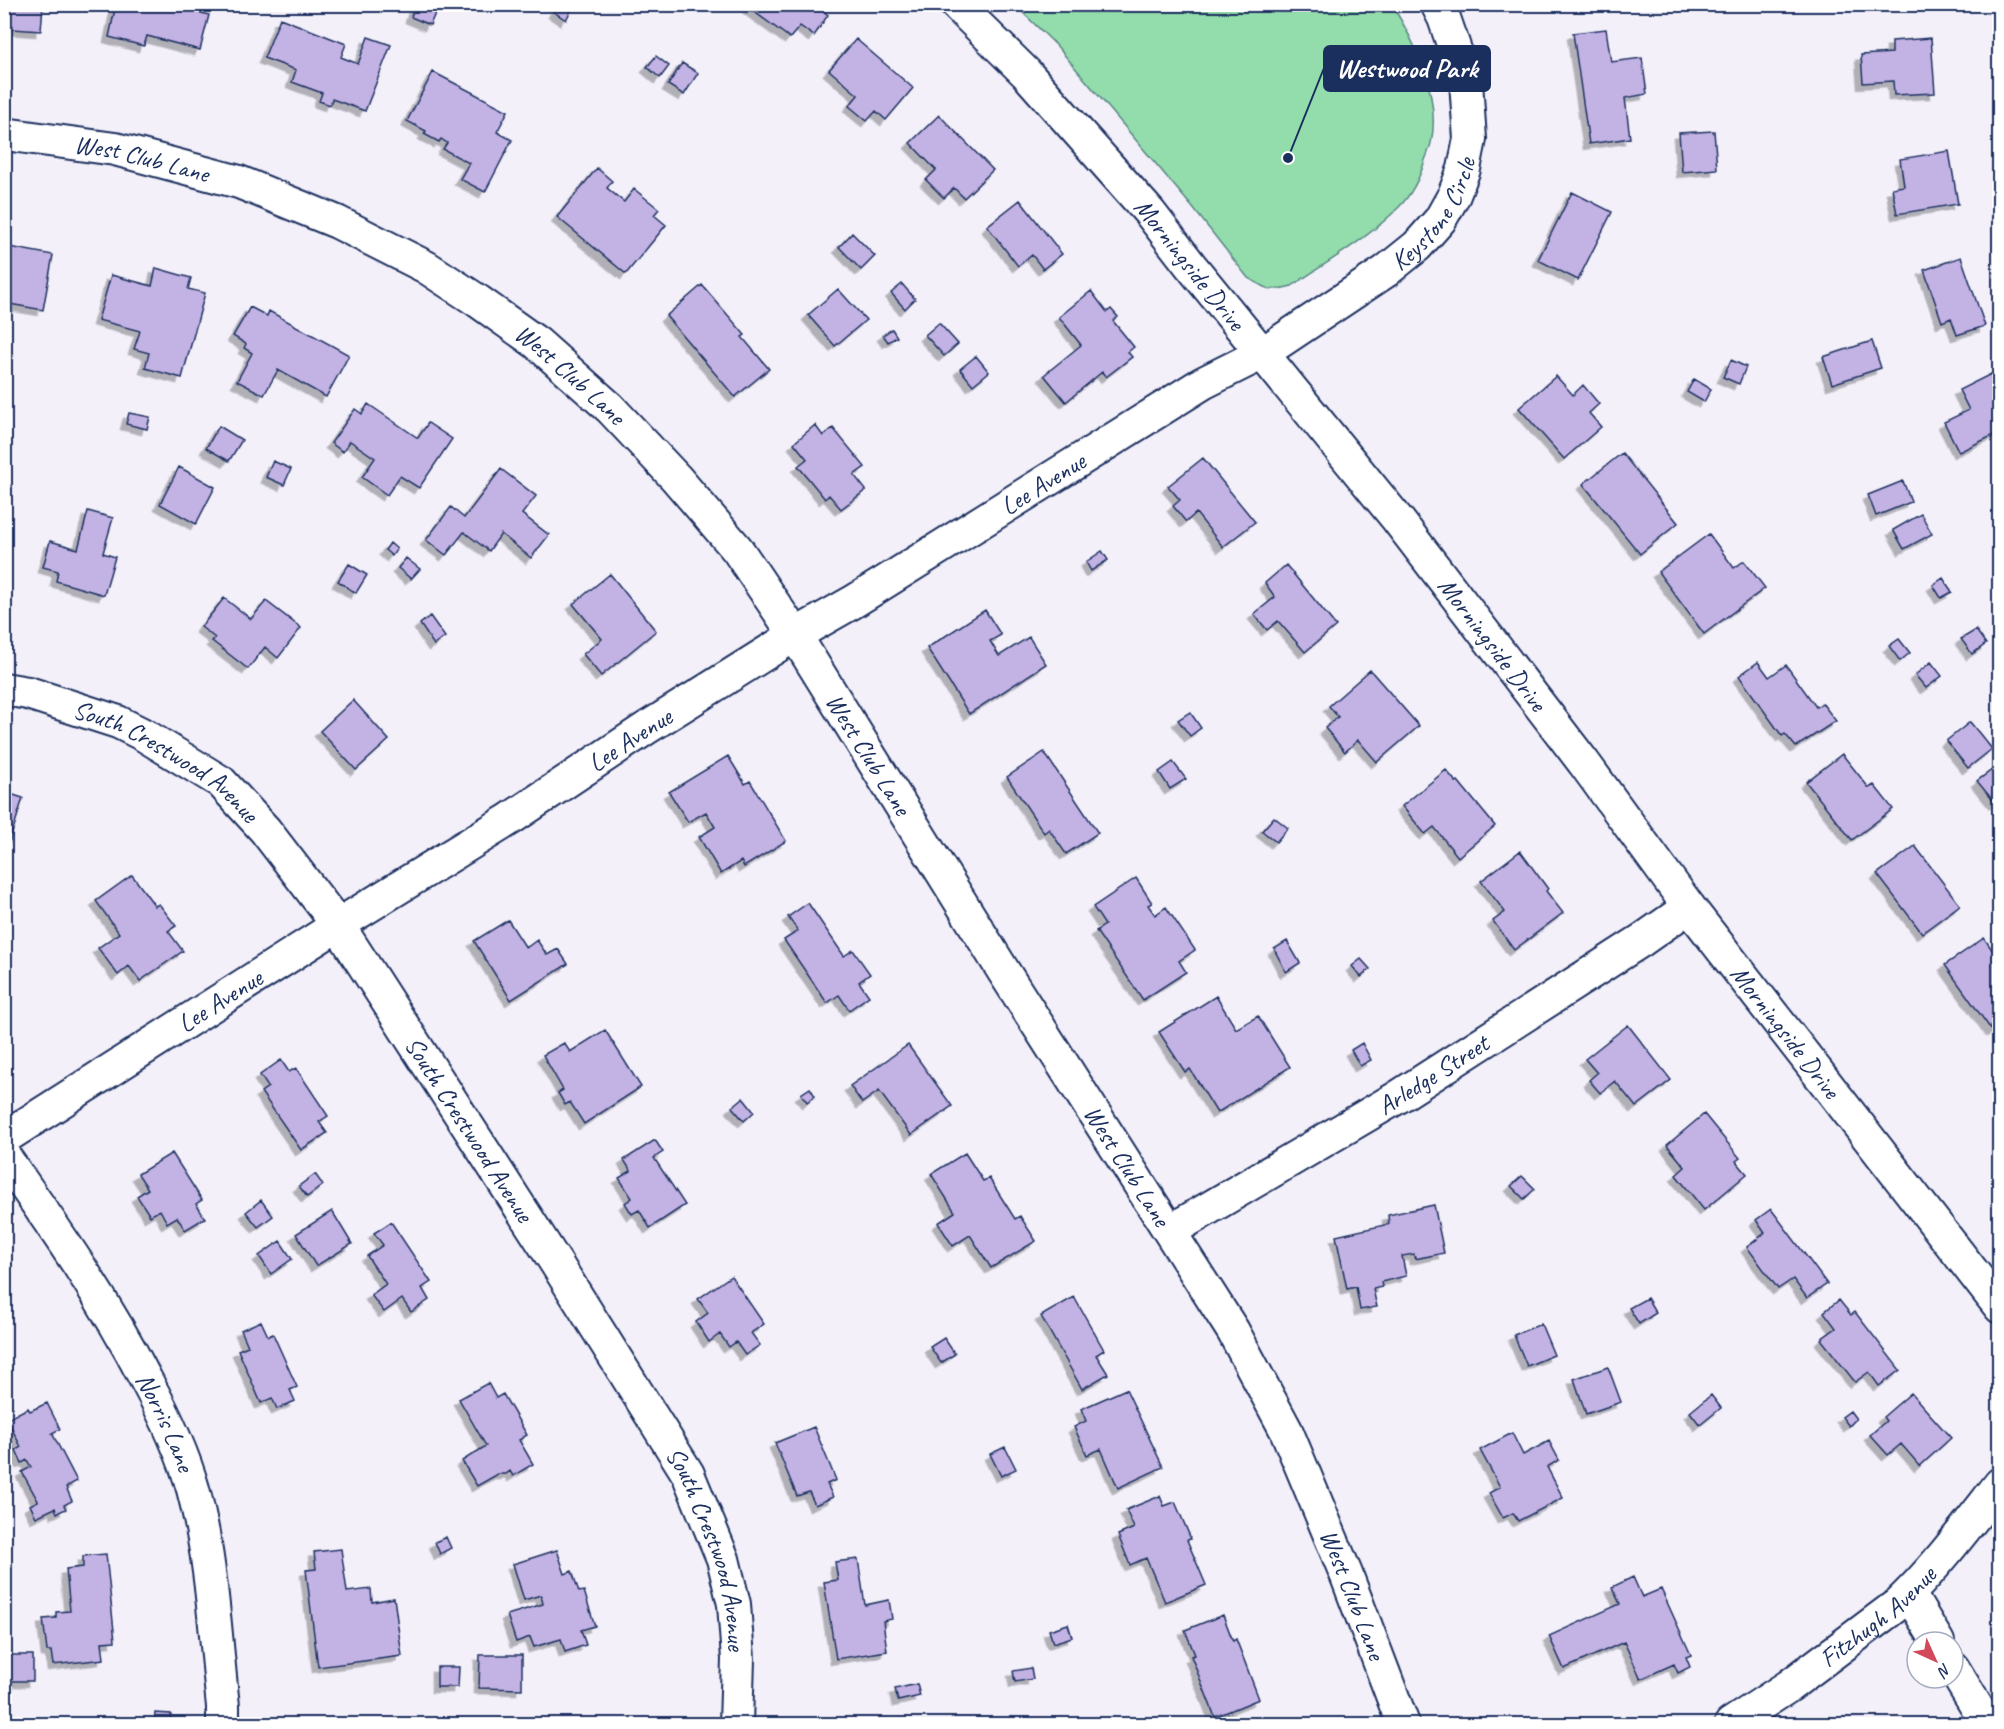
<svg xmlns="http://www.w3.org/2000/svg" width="2004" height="1729" viewBox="0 0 2004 1729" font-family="Caveat,sans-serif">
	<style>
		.green { fill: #93dcab; stroke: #578684; stroke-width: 1.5 }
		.building { fill: #c3b3e4; stroke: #1b2f5e; stroke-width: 1.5; filter: url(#shadow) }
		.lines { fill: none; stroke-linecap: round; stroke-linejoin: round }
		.minor-casing { stroke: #1b2f5e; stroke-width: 36 }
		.minor { stroke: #fff; stroke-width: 32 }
		.labels { text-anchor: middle; stroke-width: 4.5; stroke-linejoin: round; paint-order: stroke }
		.street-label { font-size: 26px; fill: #1b2f5e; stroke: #fff }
		.leader { fill: none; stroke: #1b2f5e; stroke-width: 2 }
		.callout-dot { fill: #1b2f5e; stroke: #fff; stroke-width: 2 }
		.callout { fill: #1b2f5e; stroke: #1b2f5e; stroke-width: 2 }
		.callout-label { font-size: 27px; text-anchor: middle; font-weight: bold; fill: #fff }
	</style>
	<defs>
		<filter id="shadow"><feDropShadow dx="-5.5" dy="5.5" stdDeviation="0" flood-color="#0004"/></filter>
	</defs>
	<rect width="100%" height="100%" fill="#f3f0fa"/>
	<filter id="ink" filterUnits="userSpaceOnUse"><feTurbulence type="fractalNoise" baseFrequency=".0167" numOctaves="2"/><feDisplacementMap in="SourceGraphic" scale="12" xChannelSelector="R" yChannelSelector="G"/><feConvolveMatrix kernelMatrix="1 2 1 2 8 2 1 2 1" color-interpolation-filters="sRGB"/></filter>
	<g filter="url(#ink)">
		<path class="green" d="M1015,5H1392C1415,42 1439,93 1432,138C1431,145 1428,153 1425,160C1420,177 1411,195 1399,207C1369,238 1327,262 1292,286L1279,289H1270L1264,287L1248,278L1193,208L1056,45Z"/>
		<path class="building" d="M4,4H43L41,31L12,29L11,39H4Z
			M116,4H196L194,11L209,15L200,50L147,36L144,46L109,37Z
			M415,4H439L430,25L411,17Z
			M559,4L571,10L566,20L554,12Z
			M752,4H814L828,15L814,36L800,26L790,38L749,8Z
			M280,18L346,44L341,57L358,64L368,37L391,45L365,111L332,99L330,105L319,101L322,93L292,82L296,70L264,58Z
			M1606,29L1611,62L1642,58L1647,94L1625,98L1630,138L1589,144L1573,33Z
			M1931,38L1935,93L1894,95L1893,81L1863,83L1861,55L1892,53V41Z
			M856,39L913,88L886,120L876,111L867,121L849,106L858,95L829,70Z
			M656,56L669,66L660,78L647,67Z
			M682,63L698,73L684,95L668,85Z
			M433,72L508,111L497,132L512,140L485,192L460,179L469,163L443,149L447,143L441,139L439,142L424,134L426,131L407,121Z
			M939,115L993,170L964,198L954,188L944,198L926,180L936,170L910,143Z
			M1714,131L1717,169L1682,172L1679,133Z
			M1949,151L1958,204L1897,214L1892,188L1904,186L1900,159Z
			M597,168L612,181L607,188L624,202L634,189L659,209L654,215L666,225L626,274L557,217Z
			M1572,192L1612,212L1578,280L1538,260Z
			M1020,200L1062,254L1043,269L1032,255L1018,266L987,226Z
			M852,233L875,256L861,270L839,247Z
			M4,246L53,255L43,310L4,303Z
			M1961,257L1985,326L1957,335L1951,318L1942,322L1924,270Z
			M156,268L191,278L188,289L205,293L182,378L145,368L149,353L134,349L140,331L98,320L111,275L152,286Z
			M902,284L915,299L905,309L891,293Z
			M702,285L745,335L742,337L769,369L735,397L666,316Z
			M838,289L866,320L835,346L808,315Z
			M1091,291L1107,312L1111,309L1118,317L1113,321L1134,347L1128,352L1132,357L1106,377L1102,372L1066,402L1044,375L1081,345L1059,317Z
			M250,307L267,316L269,311L349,355L326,397L278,370L264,395L237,381L252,353L244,348L246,344L233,336Z
			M939,323L958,344L944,356L925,335Z
			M892,329L897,337L888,342L883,335Z
			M1872,341L1881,368L1832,384L1823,357Z
			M976,356L989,372L973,385L960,369Z
			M1731,360L1746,367L1739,384L1723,377Z
			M1997,371L2000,377V432L1959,452L1944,422L1969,410L1959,390Z
			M1556,376L1573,395L1583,385L1599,404L1589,413L1601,427L1564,459L1519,408Z
			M1694,379L1711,389L1704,402L1687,392Z
			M368,404L418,438L428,423L452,439L419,488L400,476L387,495L362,477L375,458L350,441L343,452L331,443L355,409L362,414Z
			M129,413L150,417L147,429L126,424Z
			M815,425L823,436L833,428L865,467L854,475L866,490L841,509L829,495L825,499L798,466L807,459L794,443Z
			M219,426L242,440L229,461L206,448Z
			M1622,453L1678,523L1640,554L1583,484Z
			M1203,458L1255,522L1223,547L1196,513L1186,522L1173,506L1180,500L1168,486Z
			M273,461L291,469L284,485L266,477Z
			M179,467L215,487L196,524L160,504Z
			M501,469L536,496L522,514L549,535L531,558L501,534L489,551L464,532L446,555L426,540L451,507L464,518Z
			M1903,481L1911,502L1876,516L1868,495Z
			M88,511L113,518L103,553L115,557L104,595L56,581L58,571L43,567L50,541L78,549Z
			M1921,514L1932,534L1904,549L1893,530Z
			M1709,534L1734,568L1744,561L1765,588L1704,634L1658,572Z
			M390,543L397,549L392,556L385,550Z
			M1102,551L1108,560L1091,571L1086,562Z
			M406,558L420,569L411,579L398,568Z
			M349,564L367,575L356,593L338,581Z
			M1286,565L1336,626L1305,652L1278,621L1267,630L1254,614L1275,597L1265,583Z
			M610,574L656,631L601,676L583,654L602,639L573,604Z
			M1943,578L1952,592L1941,598L1933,585Z
			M224,598L251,619L266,601L301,628L278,658L265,647L248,669L212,641L215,638L201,627Z
			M985,610L1001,635L990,641L999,656L1029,637L1046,664L969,714L927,648Z
			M430,616L445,637L434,645L420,624Z
			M1976,630L1986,644L1972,654L1961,639Z
			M1899,639L1910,653L1900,661L1889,646Z
			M1758,662L1769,677L1786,665L1816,707L1822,703L1836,721L1796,747L1785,734L1782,736L1739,676Z
			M1931,662L1942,676L1926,688L1915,675Z
			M1370,670L1419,726L1377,762L1358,740L1345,752L1325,728L1338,717L1329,706Z
			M353,700L389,740L356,770L320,731Z
			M1190,712L1201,728L1190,736L1178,720Z
			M1970,722L1992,749L1968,768L1946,741Z
			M1044,752L1098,833L1066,854L1049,829L1044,833L1007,777Z
			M1842,754L1869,788L1874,785L1893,809L1852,840L1806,782Z
			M728,756L745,784L750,781L786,841L744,867L741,861L721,874L699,837L715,827L706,812L688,822L669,792Z
			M1173,762L1186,779L1170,789L1159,772Z
			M2000,764V800L1995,803L1977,781Z
			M1446,770L1456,782L1458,781L1495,826L1458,857L1434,827L1425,834L1402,806Z
			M4,792L23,798L8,846L4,845Z
			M1274,817L1288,828L1276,842L1262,831Z
			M1915,846L1960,905L1922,933L1877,874Z
			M1520,851L1548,889L1546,891L1563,913L1514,950L1493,921L1505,912L1481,881Z
			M132,875L155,906L159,904L176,926L168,931L183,951L140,981L129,966L118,975L98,948L119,933L96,901Z
			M1136,878L1152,903L1148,905L1155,915L1166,907L1195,950L1179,961L1186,972L1143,1000L1096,931L1105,925L1093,907Z
			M808,903L844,956L853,950L870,974L859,982L869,996L849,1010L839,995L827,1003L784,940L798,931L788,917Z
			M508,920L526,948L537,940L547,955L558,949L568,964L511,1000L474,941Z
			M1984,938L2000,961V1026L1992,1031L1945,965Z
			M1287,941L1300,963L1286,972L1274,949Z
			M1361,959L1370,969L1361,977L1352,966Z
			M1216,996L1236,1029L1258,1016L1290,1067L1217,1113L1190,1069L1185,1072L1159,1032Z
			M1628,1025L1671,1080L1636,1107L1615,1081L1600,1093L1589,1080L1597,1073L1585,1059Z
			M605,1030L641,1087L584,1124L570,1102L565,1105L558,1093L563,1090L543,1055L564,1043L570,1052Z
			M1362,1043L1371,1060L1360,1066L1351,1050Z
			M908,1045L952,1106L911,1135L879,1091L862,1103L850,1086Z
			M281,1060L289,1072L296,1068L328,1116L319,1122L327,1133L301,1150L261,1092L268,1087L260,1075Z
			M810,1088L815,1096L807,1102L801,1094Z
			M743,1098L754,1112L744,1121L732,1107Z
			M1704,1114L1740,1158L1736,1161L1747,1174L1704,1210L1676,1175L1685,1167L1667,1145Z
			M655,1140L663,1152L654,1158L685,1205L650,1228L639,1210L632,1214L625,1203L632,1198L619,1178L631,1171L624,1160Z
			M172,1153L202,1200L196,1204L205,1218L185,1230L177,1217L167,1223L160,1210L150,1216L137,1196L148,1189L138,1174Z
			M965,1153L983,1181L989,1178L1015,1219L1020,1216L1036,1241L991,1268L970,1235L953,1246L938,1223L955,1212L931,1174Z
			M315,1174L323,1185L307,1197L299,1186Z
			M1522,1176L1535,1189L1524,1199L1511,1186Z
			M261,1200L273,1216L258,1227L246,1212Z
			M1434,1205L1444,1253L1415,1259L1414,1254L1402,1256L1406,1276L1381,1282L1382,1287L1373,1289L1377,1307L1360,1310L1356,1287L1347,1289L1336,1236L1389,1224L1388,1215Z
			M1771,1209L1827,1284L1807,1298L1793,1279L1778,1289L1747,1247L1765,1233L1756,1220Z
			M332,1211L352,1244L316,1266L296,1234Z
			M391,1222L431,1282L422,1288L429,1300L411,1312L402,1299L384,1312L371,1295L386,1284L367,1256L383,1245L374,1233Z
			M280,1241L292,1259L271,1274L259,1256Z
			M731,1276L764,1324L751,1333L760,1345L745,1355L736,1342L729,1347L720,1334L709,1342L696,1322L708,1313L698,1299Z
			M1074,1297L1104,1350L1096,1355L1108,1374L1082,1389L1041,1316Z
			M1647,1298L1656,1313L1639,1324L1629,1308Z
			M1839,1300L1851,1315L1855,1312L1900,1370L1879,1386L1869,1372L1855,1382L1821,1339L1836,1328L1824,1312Z
			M261,1321L268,1336L273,1334L297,1387L290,1390L295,1401L277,1409L272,1398L261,1403L238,1350L248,1346L241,1330Z
			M1541,1324L1554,1355L1527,1366L1514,1335Z
			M944,1338L955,1354L941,1363L930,1347Z
			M1608,1367L1621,1402L1586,1414L1574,1379Z
			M488,1383L496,1398L503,1394L527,1435L519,1440L533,1464L513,1476L510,1471L506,1474H498L477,1486L462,1461L486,1446L459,1399Z
			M1126,1389L1163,1467L1118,1488L1101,1449L1087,1455L1074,1427L1086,1421L1081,1409Z
			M1911,1393L1951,1438L1920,1466L1901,1444L1888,1455L1870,1435L1886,1421L1883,1417Z
			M1711,1395L1721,1408L1700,1425L1690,1412Z
			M47,1403L60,1429L52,1433L77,1481L66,1487L72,1501L64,1505L66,1509L57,1513L55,1508L36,1517L30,1505L38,1501L22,1472L31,1467L27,1460L22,1463L16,1450L21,1447L7,1419L28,1408L30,1411Z
			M1850,1411L1856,1419L1849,1426L1842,1417Z
			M814,1427L836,1480L827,1484L833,1497L815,1505L809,1492L797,1496L775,1443Z
			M1512,1433L1523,1455L1549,1441L1559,1460L1547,1467L1563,1498L1518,1521L1513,1513L1503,1518L1489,1493L1500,1487L1480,1450Z
			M1005,1447L1016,1469L1001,1476L990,1454Z
			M1160,1496L1164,1506L1175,1502L1191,1539L1187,1540L1206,1585L1165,1602L1146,1558L1130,1565L1118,1535L1134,1528L1126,1510Z
			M446,1537L451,1548L440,1554L435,1542Z
			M341,1549L347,1592L371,1589L372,1602L394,1598L402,1656L318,1667L306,1570L316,1569L314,1552Z
			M557,1550L565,1574L572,1571L579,1592L584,1591L595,1626L581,1630L586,1645L565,1652L561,1639L534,1647L530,1637L516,1642L507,1615L543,1604L541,1595L524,1600L513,1564Z
			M106,1554L115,1641L102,1642L104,1659L53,1665L51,1651H47L43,1619L56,1618V1612L70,1611L66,1569L83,1567V1556Z
			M858,1559L865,1605L889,1600L892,1619L883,1621L887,1651L836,1659L824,1582L838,1580L835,1562Z
			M1633,1577L1642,1597L1661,1589L1691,1655L1686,1657L1690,1667L1678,1673L1674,1664L1641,1679L1624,1642L1564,1669L1549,1636L1620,1604L1612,1587Z
			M1223,1615L1233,1641L1236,1639L1259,1699L1215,1717L1191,1656L1195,1655L1185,1630Z
			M1068,1624L1072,1637L1053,1643L1049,1630Z
			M4,1655H33V1681H4Z
			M480,1655H522V1689L479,1688Z
			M437,1667H459L458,1687H437Z
			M1031,1668L1033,1679L1015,1682L1013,1671Z
			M917,1684L920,1696L898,1701L895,1689Z
			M155,1713L171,1714L170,1724H154Z"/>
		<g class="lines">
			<defs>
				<g id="minor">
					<path id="s1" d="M956,4L1026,73L1150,213L1191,266L1398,520L1584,763L1689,907L2000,1307"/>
					<path id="s2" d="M4,134L115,149L239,182L337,222L426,267L478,301L537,343L610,408L676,478L737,549L795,635L1004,972L1233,1331L1286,1430L1346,1574L1403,1724"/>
					<path id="s3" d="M4,689L28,693L118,722L144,735L221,782L265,830L338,925L556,1263L688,1474L723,1559L734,1604L738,1659L736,1724"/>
					<path id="s4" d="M4,1138L338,925L510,819L645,729L795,635L853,602L1203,383L1263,353L1386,271L1417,246L1440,220L1454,195L1464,169L1470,139L1466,82L1444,18L1437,4"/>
					<path id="s5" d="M4,1156C56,1230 105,1300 146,1380C165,1415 182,1450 193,1489C212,1559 215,1634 223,1706V1724"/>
					<path id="s6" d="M1170,1231L1398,1097L1642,940L1689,907"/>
					<path d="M1909,1594L1938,1642"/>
					<path d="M1953,1668L1987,1724"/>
					<path id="s7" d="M1731,1724L1789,1686L1897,1605C1935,1569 1967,1526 2000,1484"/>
				</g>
			</defs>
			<use href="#minor" class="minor-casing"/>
			<use href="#minor" class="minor"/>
		</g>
	</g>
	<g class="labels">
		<g class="street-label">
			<text dy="9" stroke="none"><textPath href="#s2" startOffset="140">West Club Lane</textPath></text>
			<text dy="9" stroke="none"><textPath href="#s4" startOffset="1708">Keystone Circle</textPath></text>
			<text dy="9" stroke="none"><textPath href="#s1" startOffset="350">Morningside Drive</textPath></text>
			<text dy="9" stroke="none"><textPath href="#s2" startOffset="626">West Club Lane</textPath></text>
			<text dy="9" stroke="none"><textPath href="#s4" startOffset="1228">Lee Avenue</textPath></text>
			<text dy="9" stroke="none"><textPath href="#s1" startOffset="836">Morningside Drive</textPath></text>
			<text dy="9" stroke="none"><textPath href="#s4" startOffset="742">Lee Avenue</textPath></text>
			<text dy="9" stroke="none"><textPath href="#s2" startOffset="1112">West Club Lane</textPath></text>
			<text dy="9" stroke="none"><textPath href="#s3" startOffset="180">South Crestwood Avenue</textPath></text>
			<text dy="9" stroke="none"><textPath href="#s4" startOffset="256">Lee Avenue</textPath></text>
			<text dy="9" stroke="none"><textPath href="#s1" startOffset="1322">Morningside Drive</textPath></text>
			<text dy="9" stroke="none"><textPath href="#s6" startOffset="306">Arledge Street</textPath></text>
			<text dy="9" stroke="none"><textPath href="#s3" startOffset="666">South Crestwood Avenue</textPath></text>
			<text dy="9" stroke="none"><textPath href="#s2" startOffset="1598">West Club Lane</textPath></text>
			<text dy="9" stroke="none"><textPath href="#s5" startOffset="312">Norris Lane</textPath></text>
			<text dy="9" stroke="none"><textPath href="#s3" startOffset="1152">South Crestwood Avenue</textPath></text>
			<text dy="9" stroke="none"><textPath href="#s2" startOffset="2084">West Club Lane</textPath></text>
			<text dy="9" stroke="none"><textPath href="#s7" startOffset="182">Fitzhugh Avenue</textPath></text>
		</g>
	</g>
	<path class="leader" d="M1288 158L1324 68"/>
	<circle class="callout-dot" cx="1288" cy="158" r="6"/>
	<rect class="callout" x="1324" y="46" width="166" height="45" rx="6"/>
	<g class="callout-label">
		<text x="1407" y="77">Westwood Park</text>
	</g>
	<rect width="2004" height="1729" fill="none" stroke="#fff" stroke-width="24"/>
	<rect x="12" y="12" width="1980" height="1705" fill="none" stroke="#1b2f5e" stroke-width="2" filter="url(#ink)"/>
	<g transform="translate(1935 1660) rotate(135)"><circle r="28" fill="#ffffff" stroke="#a4acbf" stroke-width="1.5"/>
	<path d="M0-4.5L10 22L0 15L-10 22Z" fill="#d1495b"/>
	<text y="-9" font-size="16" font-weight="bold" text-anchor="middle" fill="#1b2f5e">N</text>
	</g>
</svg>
